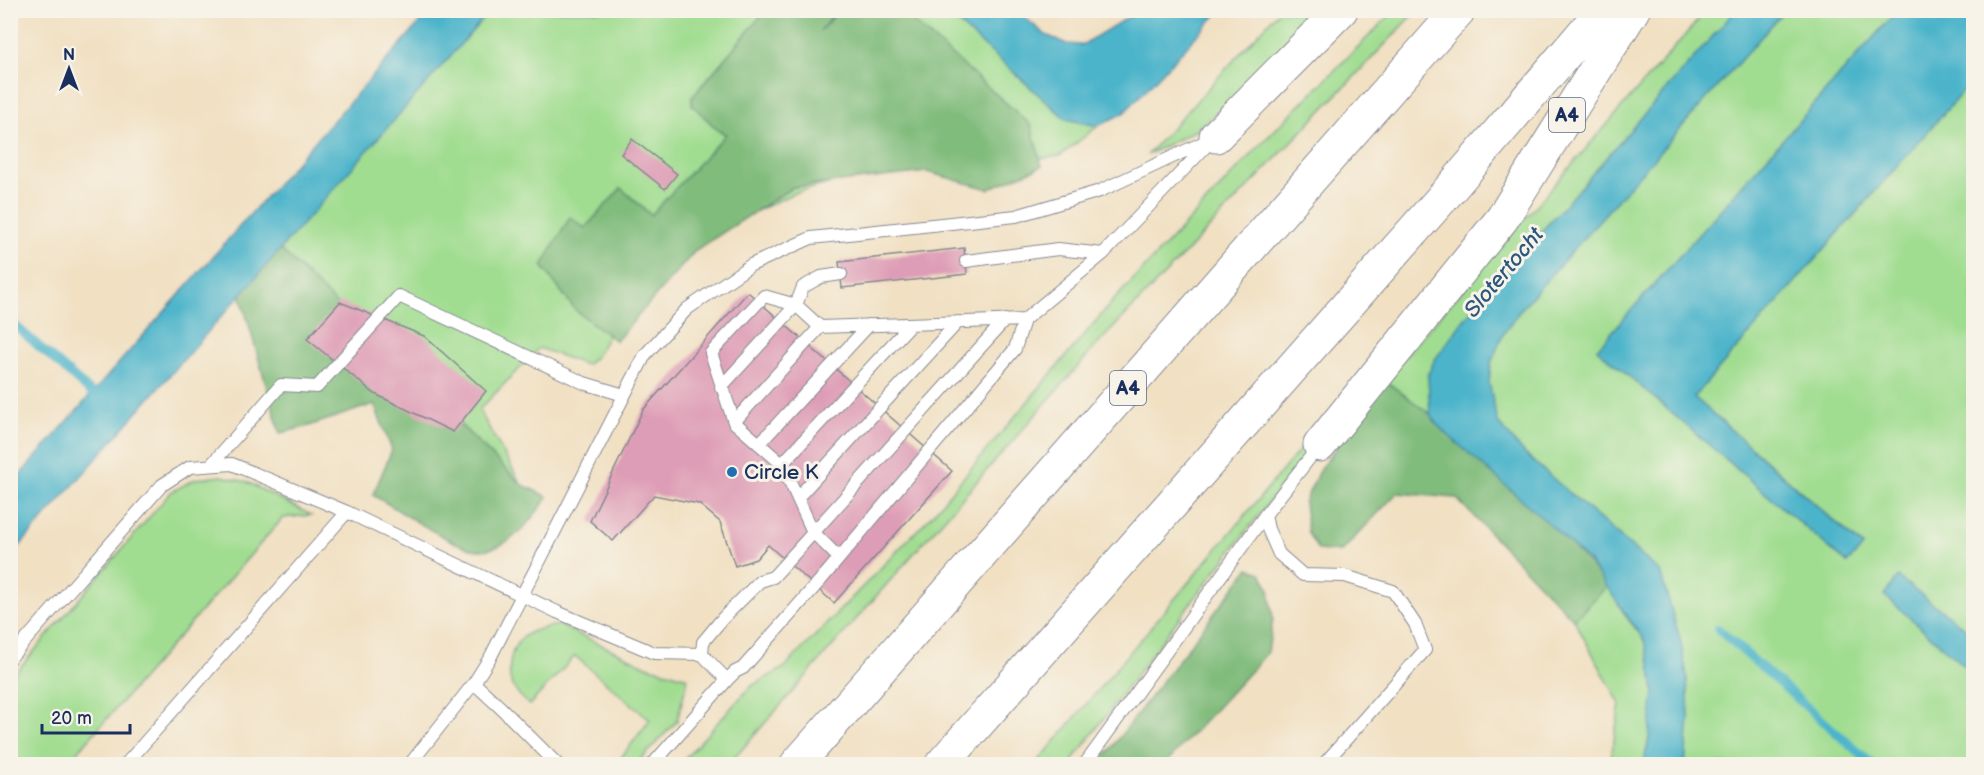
<svg xmlns="http://www.w3.org/2000/svg" width="1984" height="775" viewBox="0 0 1984 775" font-family="'Balsamiq Sans',sans-serif">
	<style>
		.green { fill: #a1dd91; stroke: #5e8678; stroke-width: 1.5 }
		.forest { fill: #80bc7b; stroke: #4e766c; stroke-width: 1.5 }
		.water { fill: #4cb4ca; stroke: #347294; stroke-width: 1.5 }
		.lines { fill: none; stroke-linecap: round; stroke-linejoin: round }
		.stream { stroke: #4cb4ca; stroke-width: 9 }
		.building { fill: #de9db6 }
		.service-casing { stroke: #868890; stroke-width: 14 }
		.motorway-casing { stroke: #868890; stroke-width: 35 }
		.service { stroke: #fff; stroke-width: 12 }
		.motorway { stroke: #fff; stroke-width: 33 }
		.poi-dot { fill: #1f6fb2; stroke: #f7f3e8; stroke-width: 2 }
		.labels { text-anchor: middle; stroke-width: 6; stroke-linejoin: round; paint-order: stroke }
		.shield { fill: #f7f3e8; stroke: #5d6a87; stroke-width: 1.5 }
		.shield-label { font-size: 20px; font-weight: bold; fill: #1b2f5e }
		.poi-label { font-size: 21px; fill: #1b2f5e; stroke: #f7f3e8; text-anchor: start }
		.water-label { font-size: 22px; font-style: italic; fill: #2a577e; stroke: #f7f3e8 }
	</style>
	<rect width="100%" height="100%" fill="#f7f3e8"/>
	<filter id="ink" filterUnits="userSpaceOnUse"><feTurbulence type="fractalNoise" baseFrequency=".0167" numOctaves="2"/><feDisplacementMap in="SourceGraphic" scale="12" xChannelSelector="R" yChannelSelector="G"/><feConvolveMatrix kernelMatrix="1 2 1 2 8 2 1 2 1" color-interpolation-filters="sRGB"/></filter>
	<filter id="wash" filterUnits="userSpaceOnUse"><feTurbulence type="fractalNoise" baseFrequency=".008" numOctaves="4" result="noise"/><feDisplacementMap in="SourceGraphic" scale="24" xChannelSelector="R" yChannelSelector="G"/><feGaussianBlur stdDeviation="1.35" result="paint"/><feColorMatrix in="noise" values="0 0 0 0 0 0 0 0 0 0 0 0 0 0 0 0 0 1.4 0 .05"/><feComposite in="paint" operator="in"/></filter>
	<g filter="url(#wash)">
		<rect width="100%" height="100%" fill="#f1e0c2"/>
		<path class="green" d="M490,11H766L692,97L735,131L836,11H945L1066,119L1098,126L1060,156L786,188L831,183L794,193L734,222L690,249L621,189L620,316L596,356L586,365L539,348L479,410L521,484L280,249Z
			M1279,11H1320L1249,84L1198,129L1147,155Z
			M1394,11H1417L1095,347L729,764H680L751,686L784,668L930,517L1112,302L1266,139Z
			M1706,11H1735L1463,321L1434,361L1428,375L1430,414L1384,380Z
			M1784,11H1897L1597,349L1847,563L1863,546L1694,397L1973,80V628L1970,632L1898,578L1884,595L1973,673V764H1868L1796,698L1866,764H1685L1689,718L1687,677L1680,639L1660,572L1525,454L1498,423L1489,383L1491,363L1503,334L1521,309Z
			M1414,314L1164,638L1070,764H1036Z
			M221,476L247,482L311,515L283,518L67,764H11V678L171,492L195,479Z
			M1607,586C1615,596 1620,608 1627,618C1632,625 1640,632 1644,641C1661,678 1653,726 1643,764H1610L1620,704L1574,620Z
			M559,625L647,666L688,678L677,721L636,764H616L650,720L575,656L529,705C524,699 517,694 513,687C510,681 509,672 510,664C514,634 532,629 559,625Z"/>
		<path class="forest" d="M766,10L836,11L820,31L839,11H901L1031,125L1042,166L988,189L927,172L793,187L696,250L616,341L575,310L542,266L570,217L585,228L621,188L651,215L726,134L719,131L692,105V97Z
			M280,249L521,484L548,497C532,519 511,549 481,550C460,552 394,507 373,495L392,450L374,404L309,426L280,433L240,294Z
			M1384,380L1430,414L1440,428C1497,477 1561,526 1607,586L1574,620L1456,498L1397,493L1341,552L1318,550L1308,533L1304,503L1318,473Z
			M1249,568L1261,573L1269,588L1273,619L1268,652L1165,764H1099Z"/>
		<path class="water" d="M430,11H490L11,556V485Z
			M945,11H1017L1046,35L1067,44L1082,45L1138,11H1220L1124,113L1098,126L1066,119Z
			M1735,11H1784L1521,309L1503,334L1491,363L1489,383L1498,423L1525,454L1660,572L1680,639L1687,677L1689,718L1685,764H1643L1648,745L1654,692L1650,664L1644,640L1589,562L1548,523L1440,428L1430,414L1428,375L1434,361L1463,321Z
			M1897,11H1973V80L1694,397L1863,547L1847,563L1597,349Z
			M1898,577L1970,632L1973,628V673L1884,595Z"/>
		<g class="lines">
			<path class="stream" d="M10,321L101,401
				M1718,629L1872,764"/>
		</g>
		<g id="blocks">
			<path class="building" d="M632,139L677,174L665,189L621,154Z
				M964,248L967,274L842,288L839,262Z
				M748,292L952,471L834,603L768,545L756,559L735,566L720,522L699,504L654,495L613,541L590,521L643,410Z
				M340,302L424,336L486,391L453,432L375,394L307,339Z"/>
		</g>
	</g>
	<g filter="url(#ink)">
		<use href="#blocks" fill-opacity="0" stroke="#868890" stroke-width="1.5"/>
		<g class="lines">
			<defs>
				<path id="service" d="M966,261L1058,249L1103,254
					M721,387L796,305L803,287L821,277L841,274
					M734,422L820,327
					M759,444L869,325
					M782,464L911,324
					M211,465L281,385L317,387L399,296L584,383L624,395
					M798,497L958,322
					M1265,515L1268,529L1279,554L1303,575L1345,576L1393,591L1415,624L1425,650L1324,764
					M839,558L813,532L782,464L734,422L711,353L764,296L796,305L820,327L1024,320
					M702,654L703,642L723,618L760,581L773,577L784,565L1005,320
					M10,658L162,485L190,467L232,464L347,512
					M474,683L502,709L557,764
					M126,764L347,512L557,612L654,653L702,654L727,680
					M410,764L474,683L491,656L645,355L687,309L751,265L811,238L1016,216L1100,191L1215,137
					M653,764L727,680L735,672L743,668L825,575L1015,349L1024,320L1103,254L1211,141
					M1085,764L1265,515L1319,446"/>
				<path id="motorway" d="M1216,136L1341,10
					M1320,445L1502,219L1633,10
					M797,764L1459,10
					M942,764L1452,187L1603,10"/>
			</defs>
			<use href="#service" class="service-casing"/>
			<use href="#motorway" class="motorway-casing"/>
			<use href="#service" class="service"/>
			<use href="#motorway" class="motorway"/>
		</g>
	</g>
	<circle class="poi-dot" cx="732" cy="472" r="6"/>
	<g class="labels">
		<g class="shield">
			<rect x="1549" y="98" width="36" height="34" rx="4.5"/>
			<rect x="1110" y="371" width="36" height="34" rx="4.5"/>
		</g>
		<g class="shield-label">
			<text x="1567" y="122">A4</text>
			<text x="1128" y="395">A4</text>
		</g>
		<g class="poi-label">
			<text x="744" y="479">Circle K</text>
		</g>
		<g class="water-label">
			<text transform="translate(1503 272) rotate(-50)" y="8">Slotertocht</text>
		</g>
	</g>
	<rect width="1984" height="775" fill="none" stroke="#f7f3e8" stroke-width="36"/>
	<g transform="translate(69 69)" stroke="#f7f3e8" stroke-width="4.5" paint-order="stroke">
	<path d="M0-4.5L10 22L0 15L-10 22Z" fill="#1b2f5e"/>
	<text y="-9" font-size="16" font-weight="bold" text-anchor="middle" fill="#1b2f5e">N</text>
	</g>
	<path d="M42 724v9h88v-9" fill="none" stroke="#1b2f5e" stroke-width="3"/>
	<text x="51" y="724" font-size="18" fill="#1b2f5e" stroke="#f7f3e8" stroke-width="4.5" paint-order="stroke">20 m</text>
</svg>
